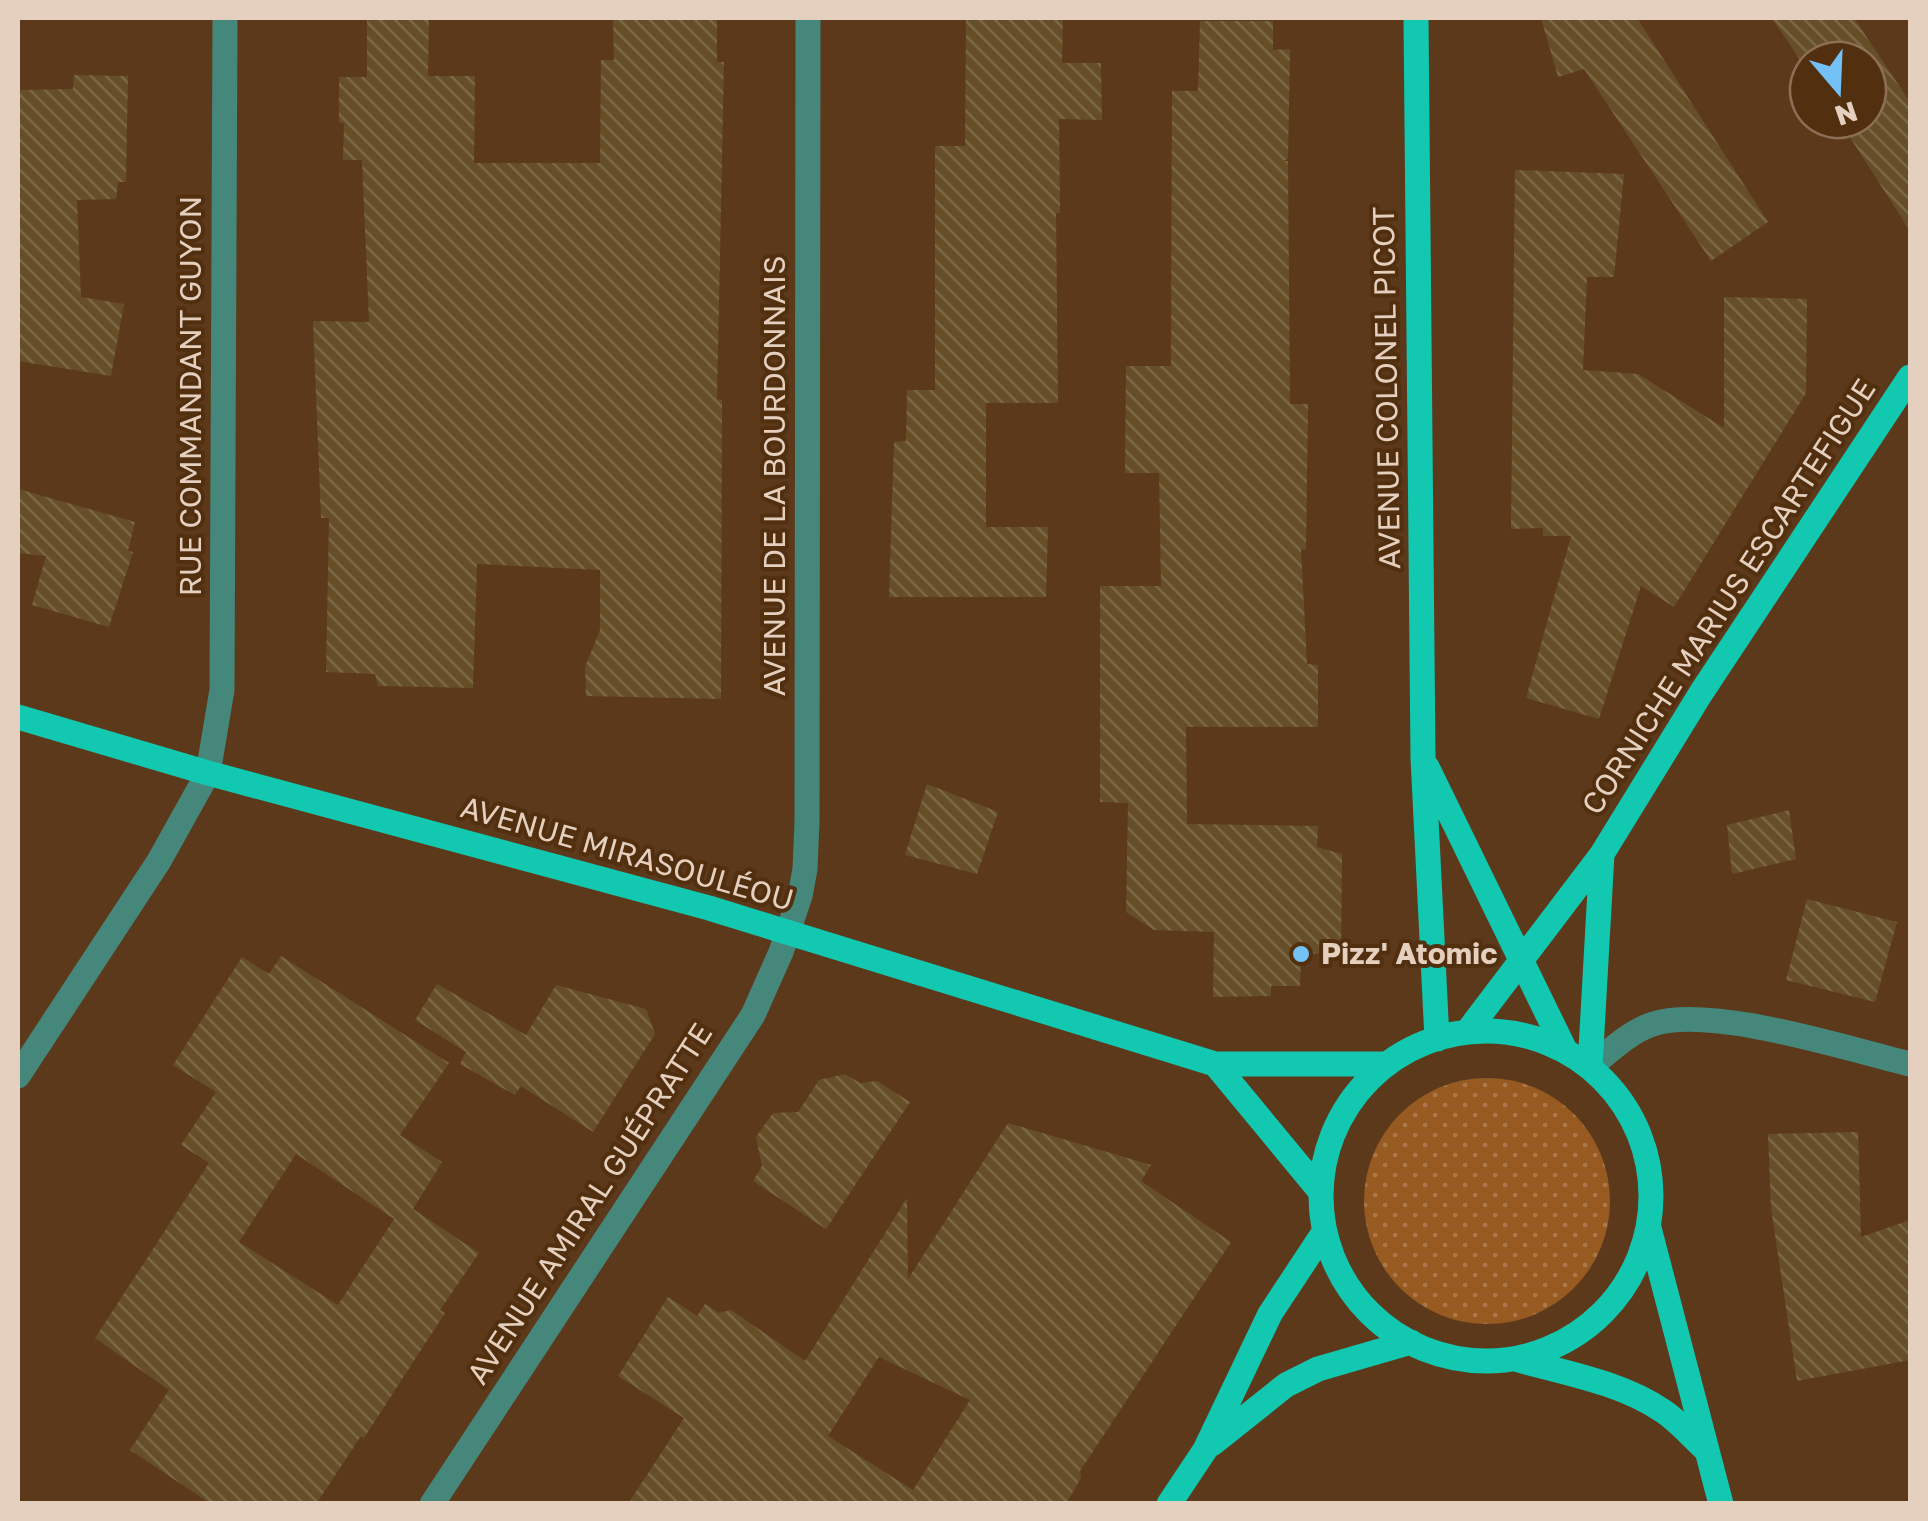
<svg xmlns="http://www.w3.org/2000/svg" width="1928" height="1521" viewBox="0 0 1928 1521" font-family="'Golos Text',sans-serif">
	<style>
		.green { fill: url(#green-dots) }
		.building { fill: url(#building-back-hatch); fill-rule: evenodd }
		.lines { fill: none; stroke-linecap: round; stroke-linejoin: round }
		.minor { stroke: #45877a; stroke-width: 25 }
		.major { stroke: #13c8b0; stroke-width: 25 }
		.poi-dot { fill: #73c1f5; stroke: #512f0f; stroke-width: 4 }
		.labels { text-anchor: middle; stroke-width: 8; stroke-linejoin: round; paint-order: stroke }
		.street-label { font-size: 30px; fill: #e5cfbf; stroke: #512f0f }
		.poi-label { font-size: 30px; font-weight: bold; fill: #e5cfbf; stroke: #512f0f; text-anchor: start }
	</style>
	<defs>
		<pattern id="green-dots" width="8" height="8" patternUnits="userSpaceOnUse" patternTransform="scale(2.5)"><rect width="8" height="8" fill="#975a21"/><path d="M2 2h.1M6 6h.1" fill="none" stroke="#aa784a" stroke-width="1.8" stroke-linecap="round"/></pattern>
		<pattern id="building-back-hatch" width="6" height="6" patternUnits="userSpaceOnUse" patternTransform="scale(2.5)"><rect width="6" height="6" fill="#664f28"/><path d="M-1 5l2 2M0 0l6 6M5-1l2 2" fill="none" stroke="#7c6745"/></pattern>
	</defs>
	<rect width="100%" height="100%" fill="#5c391b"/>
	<path class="green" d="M1364 1201a123 123 0 1 1 246 0a123 123 0 1 1-246 0Z"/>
	<path class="building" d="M367,18H429L428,76H475L474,163H600L601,60H614L613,18H717V62H724L717,399L722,400L721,699L586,696L585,667L600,630V570L477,564L473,688L378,686L375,674L326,672L329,518H321L313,321L369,322L362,160H343L344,123L339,122V77H367Z
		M966,18H1063L1062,63H1101L1102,120L1059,119L1060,213H1056L1058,403H986V527H1048L1046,597H889L894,442L906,441L907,390H935V146H965Z
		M1541,18H1637L1768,222L1711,261L1584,69L1558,77Z
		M1772,18H1854L1910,102V231L1839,120H1868V60H1808V72Z
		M1200,21H1273V50L1290,49L1288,159L1283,161H1288L1290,404H1308L1306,550L1301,549L1307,664L1318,665V727H1186L1187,824L1318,826L1317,847L1342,854L1341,955L1301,953L1300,986H1271V996L1213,997L1214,932L1154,930L1126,912L1128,803L1100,802V586H1161L1159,473H1125L1126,366H1171L1172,91H1198Z
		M74,75L128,76L126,182H118L116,199L77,200L81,297L124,304L111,376L18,361V90L73,89Z
		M1515,170L1624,174L1614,277H1587L1583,370L1638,374L1724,428V297L1807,299L1806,393L1674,607L1641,586L1599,719L1526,698L1571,536H1543V528L1511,529Z
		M18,489L135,522L128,551L133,552L109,627L32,605L46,556L18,553Z
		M927,784L998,812L977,874L905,855Z
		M1789,810L1796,859L1732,874L1727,825Z
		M1807,899L1897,922L1875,1002L1786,980Z
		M281,956L449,1063L400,1135L442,1162L413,1209L479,1253L440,1310L445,1313L364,1438L361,1436L316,1504H211L130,1450L169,1390L95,1338L209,1163L181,1145L216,1092L173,1065L242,957L269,974ZM296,1154L394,1219L338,1305L239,1242Z
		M437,984L526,1035L556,985L646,1009L655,1034L593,1132L521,1086L515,1095L460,1064L466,1052L415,1020Z
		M845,1074L860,1083L877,1081L910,1102L826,1229L753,1181L762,1166L756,1137L773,1113L798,1112L819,1080Z
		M1008,1123L1151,1165L1141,1181L1231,1242L1080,1471L1081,1478L1066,1504H628L684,1418L618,1376L668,1297L697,1316L705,1304L719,1313L731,1310L805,1361L907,1198L908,1279ZM879,1357L970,1400L913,1490L828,1436Z
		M1858,1132L1861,1237L1910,1220V1360L1797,1381L1771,1208L1768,1134Z"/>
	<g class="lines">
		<path class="minor" d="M1590,1067C1610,1051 1629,1032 1653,1024C1711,1005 1848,1049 1910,1064
			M18,1076L159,861L208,773L222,690L225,18
			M432,1504L753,1015L781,952L800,896L805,869L807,822L808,18"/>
		<path class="major" d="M1416,18L1423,758L1437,1039
			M18,717L208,773L709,908L1215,1064H1387
			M1427,767L1565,1050
			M1321 1196a165 165 0 1 1 330 0a165 165 0 1 1-330 0Z
			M1467,1032L1602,854L1701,693L1910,377
			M1215,1064L1320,1191
			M1590,1067L1602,854
			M1649,1228L1721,1504
			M1515,1359C1565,1373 1620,1382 1663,1411C1678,1421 1691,1436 1704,1448
			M1212,1444L1286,1385L1318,1369L1411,1342
			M1169,1504L1205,1450L1270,1314L1324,1232"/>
	</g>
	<circle class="poi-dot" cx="1301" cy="954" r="10"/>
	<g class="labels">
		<g class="street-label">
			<text transform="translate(1387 388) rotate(-91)" y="10">AVENUE COLONEL PICOT</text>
			<text transform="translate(191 396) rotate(-90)" y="10">RUE COMMANDANT GUYON</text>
			<text transform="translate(775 476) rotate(-90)" y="10">AVENUE DE LA BOURDONNAIS</text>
			<text transform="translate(1729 597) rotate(-57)" y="10">CORNICHE MARIUS ESCARTEFIGUE</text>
			<text transform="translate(627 854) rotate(16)" y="10">AVENUE MIRASOULÉOU</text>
			<text transform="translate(590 1204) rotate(-57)" y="10">AVENUE AMIRAL GUÉPRATTE</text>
		</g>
		<g class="poi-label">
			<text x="1321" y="964">Pizz' Atomic</text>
		</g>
	</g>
	<rect width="1928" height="1521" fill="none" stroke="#e5cfbf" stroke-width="40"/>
	<g transform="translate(1838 90) rotate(161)"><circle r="48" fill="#512f0f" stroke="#8c6f55" stroke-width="2.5"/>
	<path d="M0-8L18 38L0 25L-18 38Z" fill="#73c1f5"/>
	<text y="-15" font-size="28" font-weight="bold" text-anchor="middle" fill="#e5cfbf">N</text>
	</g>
</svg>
